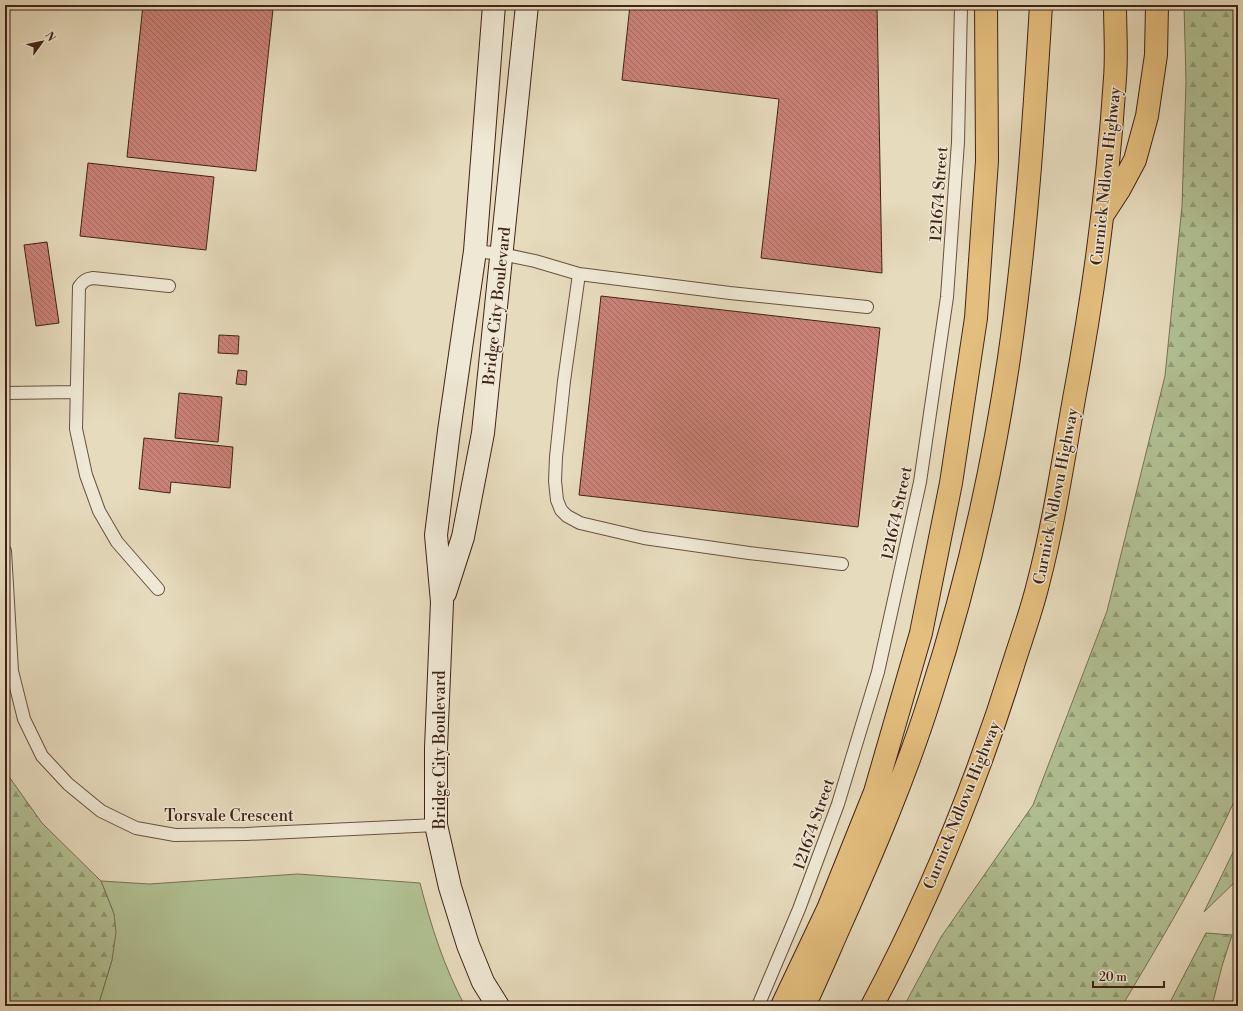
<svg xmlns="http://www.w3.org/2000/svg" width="1243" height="1011" viewBox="0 0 1243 1011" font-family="'Libre Bodoni',serif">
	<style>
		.green { fill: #b1c194; stroke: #797255 }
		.forest { fill: url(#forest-firs); stroke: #797255 }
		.building { fill: url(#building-back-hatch); stroke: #412316 }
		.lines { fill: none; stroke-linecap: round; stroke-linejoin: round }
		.lane-casing { stroke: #6a5140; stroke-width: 14 }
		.secondary-casing { stroke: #412316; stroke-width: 24 }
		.primary-casing { stroke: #412316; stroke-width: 24 }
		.lane { stroke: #efe8d4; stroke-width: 12 }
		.secondary { stroke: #efe8d4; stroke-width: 22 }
		.primary { stroke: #e3be7e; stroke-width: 22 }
		.labels { text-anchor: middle; stroke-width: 3; stroke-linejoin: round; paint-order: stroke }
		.street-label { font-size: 16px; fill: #412316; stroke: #efe8d4 }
	</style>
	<defs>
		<pattern id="forest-firs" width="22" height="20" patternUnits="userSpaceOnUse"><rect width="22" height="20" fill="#b1c194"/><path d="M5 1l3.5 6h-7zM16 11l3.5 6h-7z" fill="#929c78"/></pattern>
		<pattern id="building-back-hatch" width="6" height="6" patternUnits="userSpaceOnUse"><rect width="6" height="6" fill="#ca8278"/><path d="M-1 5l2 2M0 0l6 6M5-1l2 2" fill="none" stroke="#a66a61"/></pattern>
	</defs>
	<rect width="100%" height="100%" fill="#e6dbbd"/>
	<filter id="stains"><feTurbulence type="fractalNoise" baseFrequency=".005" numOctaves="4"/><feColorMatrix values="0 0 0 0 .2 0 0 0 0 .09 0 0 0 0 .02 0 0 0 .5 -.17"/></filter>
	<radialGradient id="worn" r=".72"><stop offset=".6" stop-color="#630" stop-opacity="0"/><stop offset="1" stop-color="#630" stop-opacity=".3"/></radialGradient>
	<path class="green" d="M298,874L420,883C431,926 444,967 465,1006H98L112,960L114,914L101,881L149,884Z"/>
	<path class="forest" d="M1184,5H1238V793C1205,867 1163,937 1122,1006H904L941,937L1033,805L1107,611L1165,376L1182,206L1186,82Z
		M5,771L42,823L101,881L114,914L116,932L112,960L98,1006H5Z
		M1238,842V879L1204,912Z
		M1206,933L1232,935L1222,966L1212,1006H1168Z"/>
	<path class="building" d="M143,5H234L273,9L256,171L127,157Z
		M630,5H877L882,273L761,258L779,99L622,80Z
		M88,163L214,177L206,250L80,236Z
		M47,242L59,323L36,326L24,245Z
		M601,296L880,328L858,527L579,495Z
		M219,335L239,336L238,354L218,353Z
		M238,370L247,371L246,385L236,384Z
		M179,393L222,397L218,442L175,438Z
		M144,438L233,447L230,488L171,482L170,493L139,489Z
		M1238,987V1006H1233Z"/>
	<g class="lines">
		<defs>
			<path id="lane" d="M5,6L6,5
				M475,251L502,254L535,261L579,274L730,293L867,307
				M579,274L564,381L556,457L555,481L557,500L561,510L567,516L580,523L644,538L749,553L842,564
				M5,393L76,392
				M5,551L12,671L24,719L42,756L68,784L101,811L136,828L175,835L246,834L436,825
				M158,589L117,542L99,511L86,475L76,429L79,287C83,281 86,279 93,278L169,286
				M758,1006L799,909L838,804L878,672L920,482L947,297L958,142L961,5"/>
			<path id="secondary" d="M494,5L475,251L449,431L436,535L442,602L436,748V825L450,887L468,945L483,982L498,1006
				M445,593L463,537L483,433L527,5"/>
			<path id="primary" d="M1104,213L1119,190L1135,160L1147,116L1156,55L1157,5
				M782,1006L828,909L875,792L921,633L951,483L976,318L987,161L986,5
				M804,1006C816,981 827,955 838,930C872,854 905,777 930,698C966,587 992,473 1009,358C1026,241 1034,123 1041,5
				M872,1006C931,895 978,779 1015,659C1023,634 1032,609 1038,584C1054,523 1063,461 1074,399C1094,293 1108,186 1115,78C1117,54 1115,29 1115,5"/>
		</defs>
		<use href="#lane" class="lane-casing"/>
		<use href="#secondary" class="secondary-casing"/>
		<use href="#primary" class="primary-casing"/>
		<use href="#lane" class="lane"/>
		<use href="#secondary" class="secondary"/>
		<use href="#primary" class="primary"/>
	</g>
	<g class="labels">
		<g class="street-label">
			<text transform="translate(1105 176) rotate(-84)" y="6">Curnick Ndlovu Highway</text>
			<text transform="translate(938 194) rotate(-86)" y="6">121674 Street</text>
			<text transform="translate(496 306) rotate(-84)" y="6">Bridge City Boulevard</text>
			<text transform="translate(1055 496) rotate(-79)" y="6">Curnick Ndlovu Highway</text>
			<text transform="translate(896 513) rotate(-78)" y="6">121674 Street</text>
			<text transform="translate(439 750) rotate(-90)" y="6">Bridge City Boulevard</text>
			<text transform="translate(961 805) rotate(-68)" y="6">Curnick Ndlovu Highway</text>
			<text x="229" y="821">Torsvale Crescent</text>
			<text transform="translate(813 824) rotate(-71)" y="6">121674 Street</text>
		</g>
	</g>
	<rect width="1243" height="1011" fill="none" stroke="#e6dbbd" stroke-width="20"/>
	<rect x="6" y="6" width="1231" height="999" fill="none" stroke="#412316" stroke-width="2"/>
	<rect x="10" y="10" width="1223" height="991" fill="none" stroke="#412316"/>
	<g transform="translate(42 42) rotate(57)" stroke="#efe8d4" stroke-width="3" paint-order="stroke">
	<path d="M0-3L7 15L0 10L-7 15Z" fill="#412316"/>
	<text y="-6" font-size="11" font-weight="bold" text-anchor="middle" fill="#412316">N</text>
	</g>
	<path d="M1093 981v6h71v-6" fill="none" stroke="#412316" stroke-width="2"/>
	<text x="1099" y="981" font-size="12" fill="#412316" stroke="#efe8d4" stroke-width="3" paint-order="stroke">20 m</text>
	<rect width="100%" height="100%" filter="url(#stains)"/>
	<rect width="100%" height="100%" fill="url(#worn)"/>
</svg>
